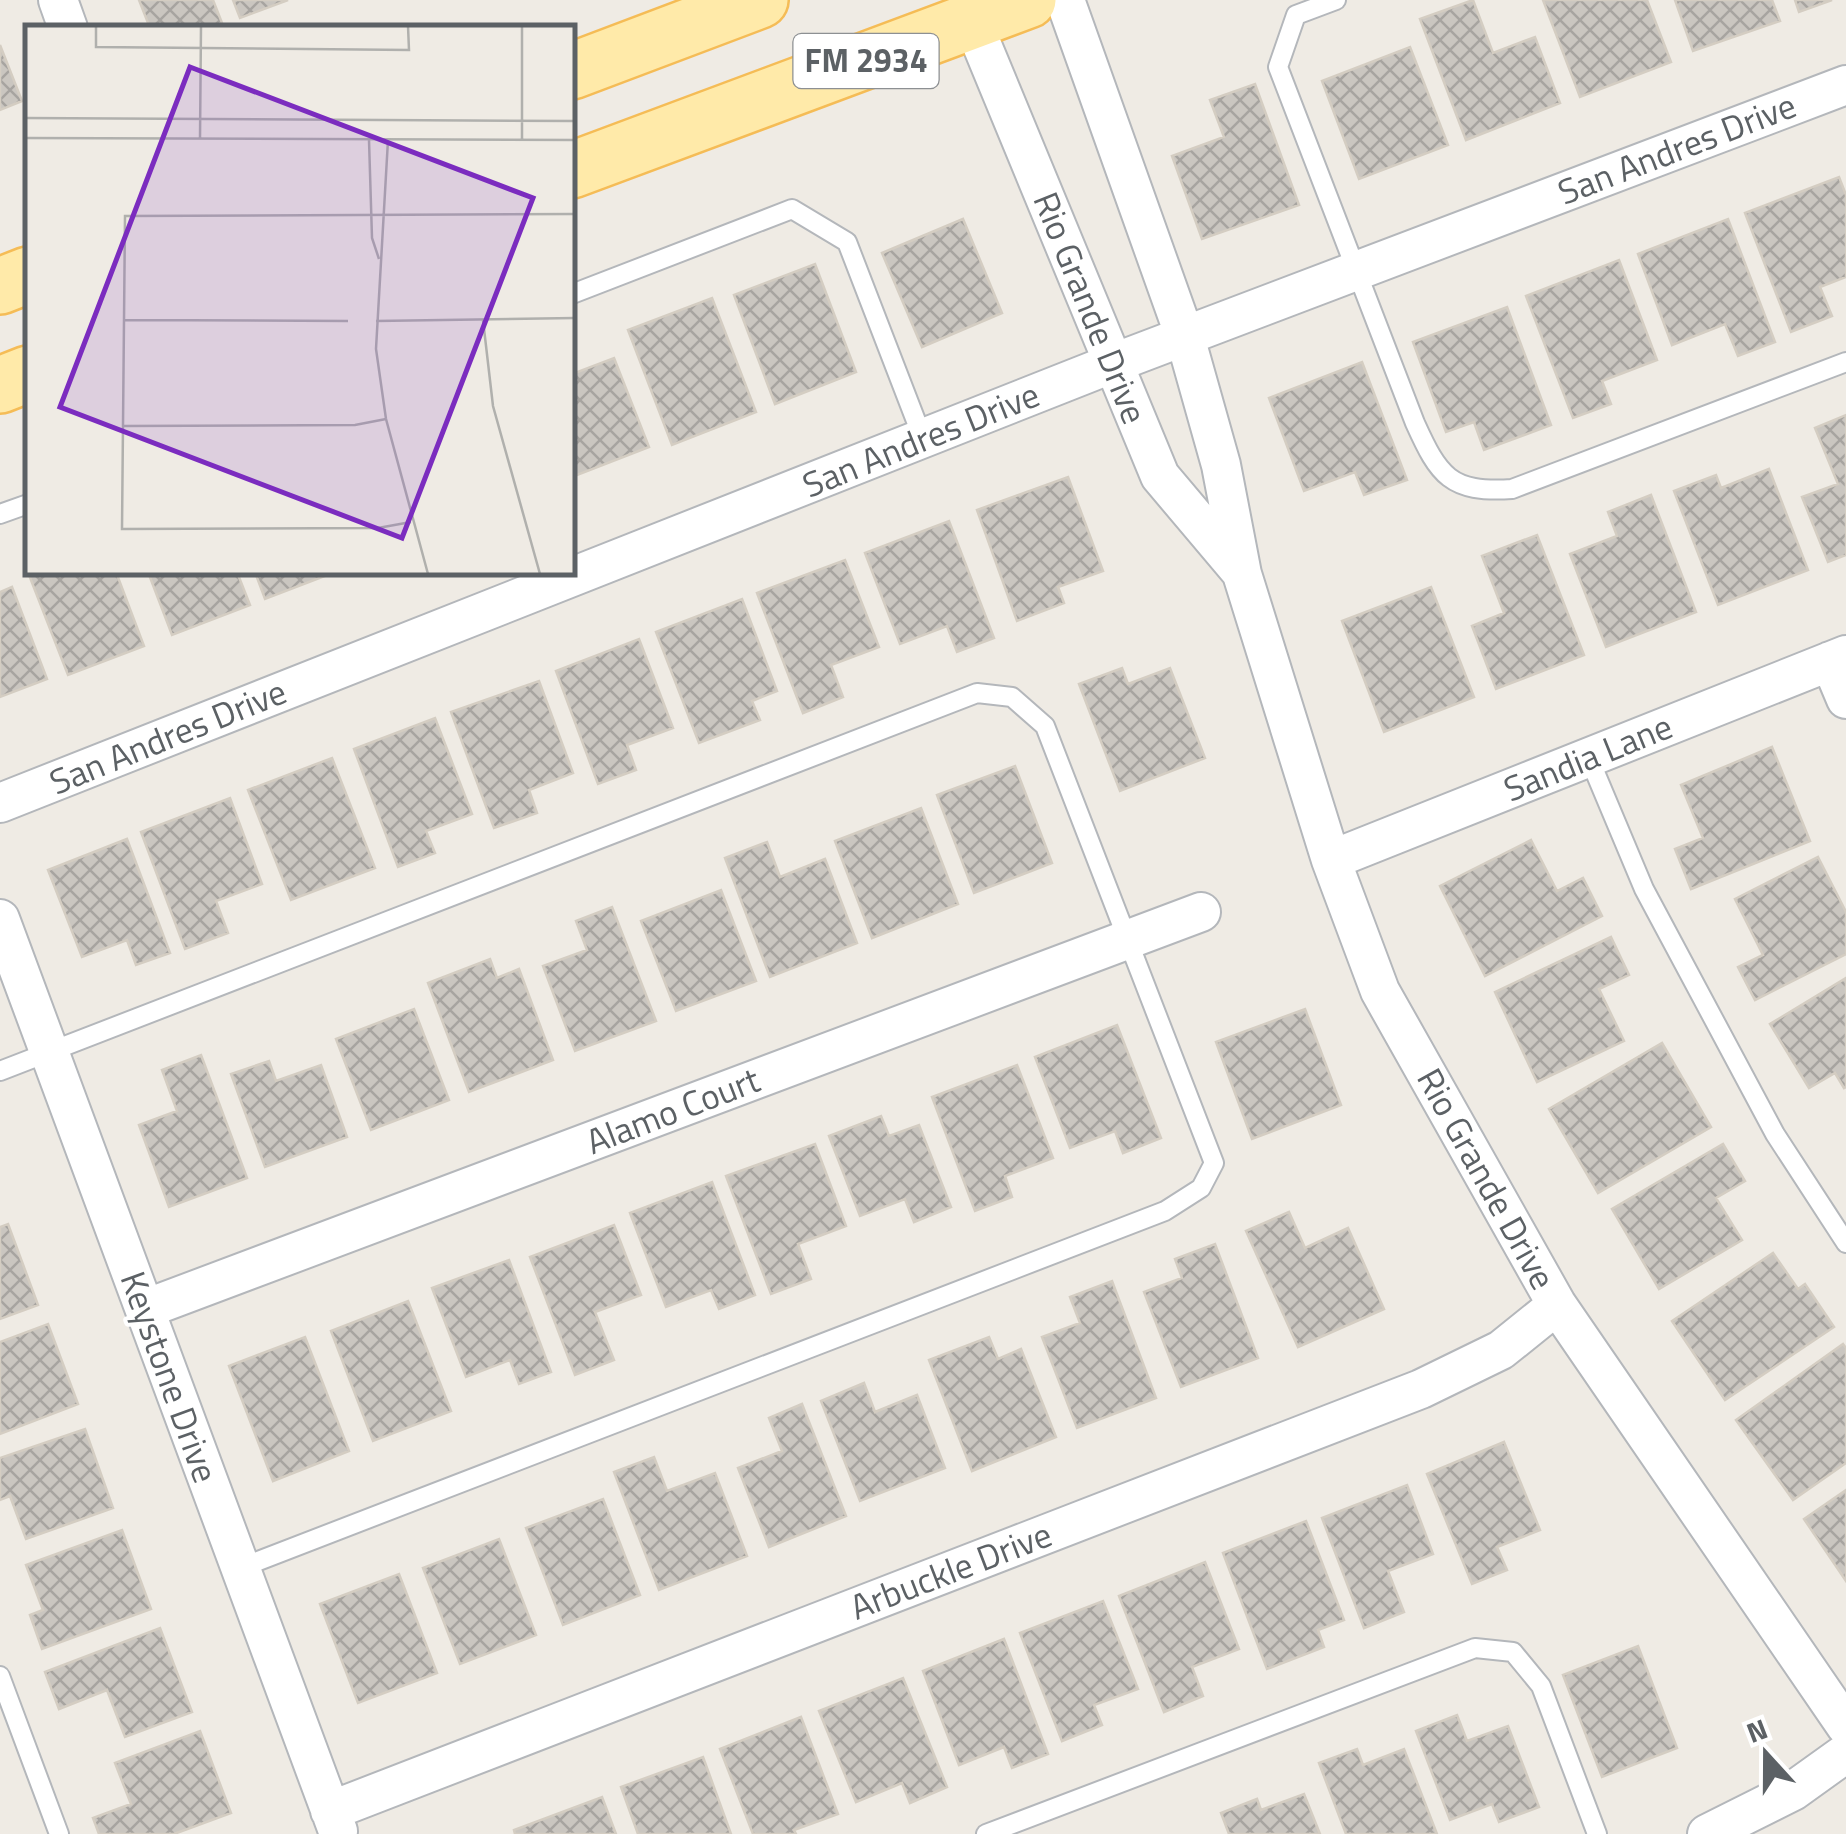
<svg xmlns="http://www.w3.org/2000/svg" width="1846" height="1834" viewBox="0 0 1846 1834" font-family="'Titillium Web',sans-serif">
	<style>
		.building { fill: url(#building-cross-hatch); stroke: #d4cdc2; stroke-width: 2.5 }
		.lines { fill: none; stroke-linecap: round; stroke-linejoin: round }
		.lane-casing { stroke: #b4b7bb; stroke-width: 22 }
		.street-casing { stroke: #b4b7bb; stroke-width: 42 }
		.primary-casing { stroke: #f5bc56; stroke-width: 60 }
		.lane { stroke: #fff; stroke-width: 18 }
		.street { stroke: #fff; stroke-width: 38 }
		.primary { stroke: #ffeaa9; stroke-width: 55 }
		.labels { text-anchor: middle; stroke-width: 8; stroke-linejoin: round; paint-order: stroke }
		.shield { fill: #fff; stroke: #8d9093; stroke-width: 2.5 }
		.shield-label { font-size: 32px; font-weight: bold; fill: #5c6165 }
		.street-label { font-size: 35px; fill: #5c6165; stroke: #fff }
		.inset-road { fill: none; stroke: #b0b0ad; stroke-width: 2.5 }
		.view { fill: #7b2cbf; fill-opacity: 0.15; stroke: #7b2cbf; stroke-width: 5 }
		.inset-edge { fill: none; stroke: #5c6165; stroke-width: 5 }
	</style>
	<defs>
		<pattern id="building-cross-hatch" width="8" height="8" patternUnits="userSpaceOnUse" patternTransform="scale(2.5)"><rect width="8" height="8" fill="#cac6c0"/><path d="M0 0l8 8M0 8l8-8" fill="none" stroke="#a7a4a0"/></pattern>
	</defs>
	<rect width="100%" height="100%" fill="#efebe4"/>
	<path class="building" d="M139,0H213L224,28H150Z
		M233,0H288L240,18Z
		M1473,0L1493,53L1535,37L1560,103L1466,140L1420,19Z
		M1543,0H1647L1671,62L1580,97Z
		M1675,0H1772L1780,21L1693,51Z
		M1795,0H1832L1799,12Z
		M0,45L22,101L0,110Z
		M1410,47L1448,145L1359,179L1322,81Z
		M1255,84L1299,205L1202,239L1172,156L1224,137L1210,100Z
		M1839,177L1846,195V277L1820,287L1832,316L1791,332L1745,213Z
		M963,219L1002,313L922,347L882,253Z
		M1728,219L1775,342L1738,356L1725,324L1672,345L1638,254Z
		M1619,260L1657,360L1602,381L1611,404L1573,418L1526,296Z
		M815,264L856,372L775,404L734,295Z
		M712,298L756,412L672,445L628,330Z
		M1507,307L1551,425L1484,450L1474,422L1446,432L1413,342Z
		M614,358L649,447L572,477V374Z
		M1362,362L1407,480L1364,495L1355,472L1304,491L1269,398Z
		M1846,415V555L1828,562L1802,497L1838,484L1815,428Z
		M1769,469L1808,570L1718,605L1674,491L1716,475L1721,488Z
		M1068,477L1103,571L1058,587L1064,603L1017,621L977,510Z
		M1651,495L1696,612L1606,647L1570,554L1617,536L1608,512Z
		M949,521L994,638L957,652L947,626L900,644L865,553Z
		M1537,535L1584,655L1496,689L1472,626L1504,613L1482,556Z
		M845,560L879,647L831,665L843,697L803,713L757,593Z
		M37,572H116L144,646L68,675L29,575Z
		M148,572H237L250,605L172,635Z
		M255,572H335L265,599Z
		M12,587L47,679L0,697V592Z
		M1431,587L1474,697L1384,732L1342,621Z
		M742,599L777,691L752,701L760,720L699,743L656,632Z
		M639,639L673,728L627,745L636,770L598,784L556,671Z
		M1122,668L1128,684L1170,668L1205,758L1120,791L1079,684Z
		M539,681L573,773L529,790L537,813L494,828L451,712Z
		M435,718L472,814L426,831L435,853L398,867L354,749Z
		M1772,747L1810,841L1691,889L1675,849L1703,838L1681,785Z
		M332,758L375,868L291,900L248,790Z
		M1015,766L1052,863L974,893L937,795Z
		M230,798L262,884L216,901L228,933L185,949L141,832Z
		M921,808L958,904L872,938L835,841Z
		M127,839L170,953L136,965L127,940L82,957L48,870Z
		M1531,840L1557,891L1583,878L1602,916L1485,976L1440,886Z
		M767,842L780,877L825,859L857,943L770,977L725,858Z
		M1818,857L1846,912V954L1755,1000L1738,967L1763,955L1735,899Z
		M721,890L756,981L676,1011L641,921Z
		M612,907L656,1021L575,1051L543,966L587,950L576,921Z
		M1611,937L1629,975L1599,989L1624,1041L1537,1082L1495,992Z
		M490,959L497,978L519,969L553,1060L469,1092L428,983Z
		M1846,978V1087L1844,1088L1835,1073L1809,1088L1770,1024Z
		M414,1009L449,1100L371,1130L336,1039Z
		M1305,1009L1341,1105L1252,1139L1216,1042Z
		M1117,1025L1161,1138L1123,1153L1115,1131L1070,1148L1035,1057Z
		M1662,1043L1711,1127L1598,1193L1549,1109Z
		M201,1055L247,1178L169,1207L139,1125L177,1111L162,1070Z
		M269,1061L276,1081L321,1065L347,1137L265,1167L231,1074Z
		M1017,1065L1053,1158L1005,1176L1012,1197L975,1211L932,1097Z
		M881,1116L889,1136L919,1125L951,1207L914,1222L905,1199L860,1216L829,1136Z
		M815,1144L846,1226L798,1244L811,1279L771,1294L726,1176Z
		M1723,1144L1745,1181L1716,1198L1742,1240L1659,1289L1612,1209Z
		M712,1182L755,1295L719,1309L711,1290L666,1307L630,1213Z
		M1289,1212L1305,1248L1348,1228L1384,1309L1298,1347L1246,1231Z
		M8,1224L38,1305L0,1319V1227Z
		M614,1225L641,1295L595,1312L614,1360L575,1375L530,1257Z
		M1215,1244L1258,1358L1181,1387L1144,1292L1182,1278L1175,1259Z
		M1773,1253L1798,1289L1805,1284L1834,1327L1725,1400L1672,1321Z
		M509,1260L551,1372L519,1384L510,1360L466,1377L432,1288Z
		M1112,1281L1156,1398L1077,1428L1042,1337L1080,1323L1070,1297Z
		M408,1301L451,1411L373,1441L331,1331Z
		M48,1324L78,1404L0,1434V1342Z
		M305,1337L349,1451L273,1481L229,1366Z
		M989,1337L998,1359L1021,1349L1056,1437L972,1471L929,1360Z
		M1843,1344L1846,1348V1463L1793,1500L1736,1420Z
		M864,1383L875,1412L917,1395L945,1468L860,1501L821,1401Z
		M802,1404L846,1516L769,1547L738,1468L782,1451L769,1418Z
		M85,1429L113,1508L26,1539L10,1496L0,1500V1458Z
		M1504,1442L1540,1530L1497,1547L1507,1570L1472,1584L1427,1474Z
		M654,1457L667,1491L715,1473L747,1556L659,1590L614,1472Z
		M1407,1485L1433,1554L1388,1571L1404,1612L1364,1628L1322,1518Z
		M1846,1490V1581L1804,1519Z
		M603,1499L640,1595L563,1625L526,1528Z
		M1306,1521L1344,1620L1318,1630L1324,1647L1267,1669L1223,1553Z
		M122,1530L151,1609L42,1649L30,1615L43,1610L26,1565Z
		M499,1539L536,1635L460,1664L423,1568Z
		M1205,1562L1239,1649L1192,1667L1203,1696L1164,1712L1119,1596Z
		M399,1574L437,1673L358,1703L320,1604Z
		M1103,1601L1138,1689L1094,1705L1102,1725L1062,1741L1020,1633Z
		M160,1628L192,1712L125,1737L107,1690L59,1709L45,1672Z
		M1004,1639L1048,1754L1012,1768L1004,1747L959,1765L923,1671Z
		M1638,1646L1677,1748L1602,1777L1563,1675Z
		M903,1678L947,1787L910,1803L902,1783L856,1802L819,1711Z
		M1457,1715L1467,1741L1508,1726L1539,1807L1499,1822L1492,1804L1450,1820L1416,1731Z
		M801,1717L838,1814L794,1830L796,1834H753L720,1749Z
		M200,1731L231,1813L174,1834H99L93,1818L131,1804L115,1763Z
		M1357,1749L1363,1765L1404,1749L1437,1834H1346L1319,1763Z
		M703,1757L731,1834H638L621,1787Z
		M1304,1794L1320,1834H1229L1221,1813L1257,1799L1261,1810Z
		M602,1797L616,1834H515L514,1830Z"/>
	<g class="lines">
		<defs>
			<path id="lane" d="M1336,0L1296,15L1278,67L1415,423C1439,476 1450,493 1512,489L1846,362
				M572,294L792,209L847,242L923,439
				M0,514L28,504
				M1589,758L1644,889L1775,1134L1846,1243
				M0,1071L977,693L1012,697L1045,726L1214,1163L1201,1188L1165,1211L240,1568
				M0,1676L59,1834
				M986,1834L1475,1648L1513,1652L1541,1686L1597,1834"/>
			<path id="street" d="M58,0L68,28
				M1065,0L1185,337L1221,465L1242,574L1331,860L1380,991L1557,1305L1846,1726
				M972,21L1160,476L1241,572
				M1830,661L1846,699
				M0,803L1111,364L1846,85
				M1331,860L1846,655
				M0,919L338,1831
				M145,1309L1201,912
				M330,1811L1421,1389L1501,1350L1557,1305
				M1707,1834L1793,1791L1846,1753"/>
			<path id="primary" d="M572,71L760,0
				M572,170L1028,0
				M0,286L28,275
				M0,385L28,374"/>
		</defs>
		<use href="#lane" class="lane-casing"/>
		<use href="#street" class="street-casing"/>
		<use href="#primary" class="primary-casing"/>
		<use href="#lane" class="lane"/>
		<use href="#street" class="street"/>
		<use href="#primary" class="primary"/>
	</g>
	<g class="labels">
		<rect class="shield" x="793.5" y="34" width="145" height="54" rx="8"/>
		<g class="shield-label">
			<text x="866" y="72">FM 2934</text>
		</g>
		<g class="street-label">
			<text transform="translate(1677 149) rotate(-21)" y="12">San Andres Drive</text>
			<text transform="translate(1090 308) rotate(68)" y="12">Rio Grande Drive</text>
			<text transform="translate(921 440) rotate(-22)" y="12">San Andres Drive</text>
			<text transform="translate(168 737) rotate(-22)" y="12">San Andres Drive</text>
			<text transform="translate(1588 758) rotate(-22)" y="12">Sandia Lane</text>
			<text transform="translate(673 1111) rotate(-21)" y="12">Alamo Court</text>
			<text transform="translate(1486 1179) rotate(61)" y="12">Rio Grande Drive</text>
			<text transform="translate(169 1377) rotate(70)" y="12">Keystone Drive</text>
			<text transform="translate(951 1571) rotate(-21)" y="12">Arbuckle Drive</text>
		</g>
	</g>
	<g transform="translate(25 25)">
		<rect width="550" height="550" fill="#efebe4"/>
		<path class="inset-road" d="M71,1V22L384,25L383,1M0,93L550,96M0,113L550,115M175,113L176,1M344,115L347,213L354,234M363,115L351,324L361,394L403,549M497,115V1M99,295L323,296M458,295L468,381L515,549M351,296L550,293M98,401L330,400L361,394M386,497L353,503L97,504L100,191L550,189"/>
		<path class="view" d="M165,42L508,173L377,513L35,382Z"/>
		<rect width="550" height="550" class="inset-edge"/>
	</g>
	<g transform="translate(1766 1754) rotate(339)" stroke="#ffffff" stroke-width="8" paint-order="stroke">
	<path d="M0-8L18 38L0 25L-18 38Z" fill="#5c6165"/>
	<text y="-15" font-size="28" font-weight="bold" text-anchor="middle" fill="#5c6165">N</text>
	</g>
</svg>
